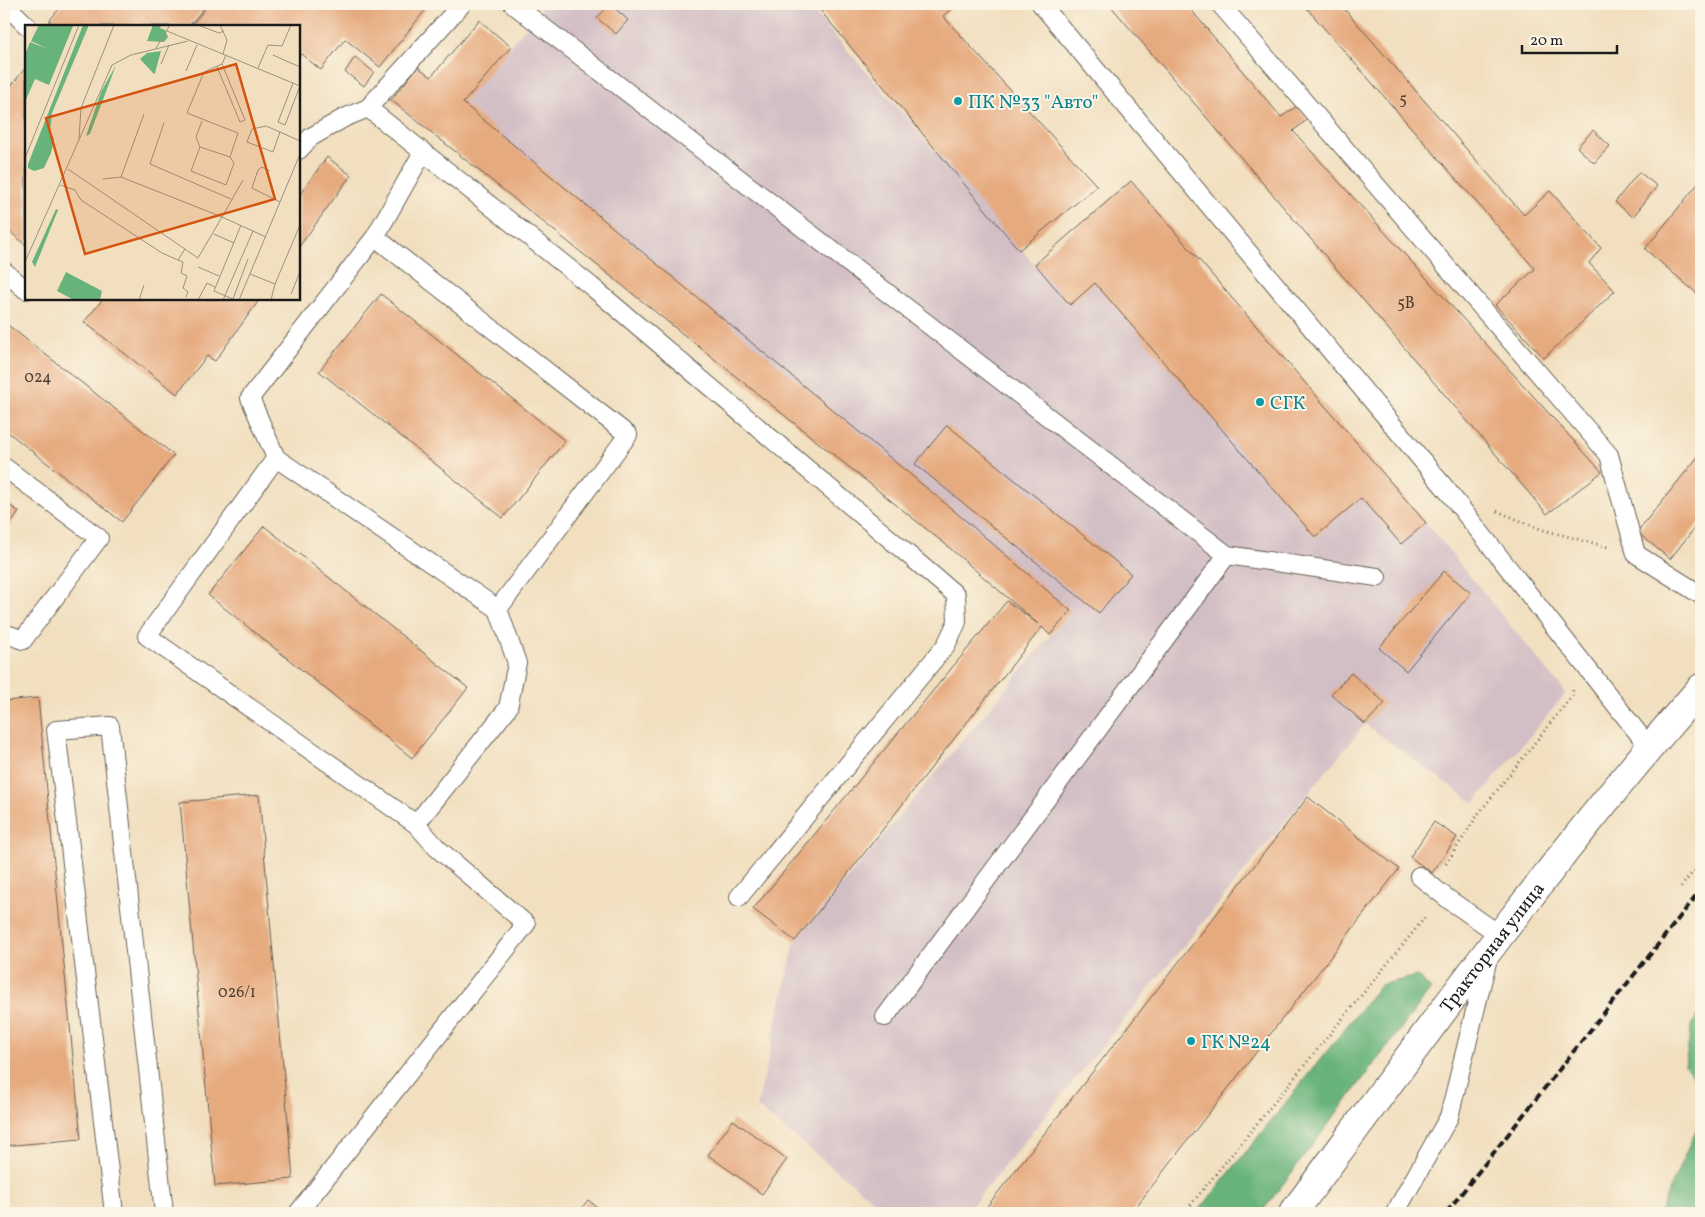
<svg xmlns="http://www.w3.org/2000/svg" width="1705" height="1217" viewBox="0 0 1705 1217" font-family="Vollkorn,serif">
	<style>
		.industrial { fill: #d2bec5 }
		.forest { fill: #68b37c; stroke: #42684c }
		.building { fill: #e6aa7f }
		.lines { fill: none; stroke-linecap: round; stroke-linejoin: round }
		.service-casing { stroke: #676055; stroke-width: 20 }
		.minor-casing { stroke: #676055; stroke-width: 30 }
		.path { stroke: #676055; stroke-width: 3; stroke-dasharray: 1 4; stroke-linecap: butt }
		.service { stroke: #fff; stroke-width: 18 }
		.minor { stroke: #fff; stroke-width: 28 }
		.rail { stroke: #1c1c1c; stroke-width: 4; stroke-dasharray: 8 4; stroke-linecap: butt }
		.culture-dot { fill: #0f9aa8; stroke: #fcf5e5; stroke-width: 2 }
		.labels { text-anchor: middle; stroke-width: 4; stroke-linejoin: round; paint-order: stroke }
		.number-label { font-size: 16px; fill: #4e4035 }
		.culture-label { font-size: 19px; fill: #0d838f; stroke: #fcf5e5; text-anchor: start }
		.street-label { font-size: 19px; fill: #1c1c1c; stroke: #fcf5e5 }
		.inset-road { fill: none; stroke: #9c917e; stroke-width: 1 }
		.view { fill: #d4530e; fill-opacity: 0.15; stroke: #d4530e; stroke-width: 2.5 }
		.inset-edge { fill: none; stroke: #1c1c1c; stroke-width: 2.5 }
	</style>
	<rect width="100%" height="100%" fill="#fcf5e5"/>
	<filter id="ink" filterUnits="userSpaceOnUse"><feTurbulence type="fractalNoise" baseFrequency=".02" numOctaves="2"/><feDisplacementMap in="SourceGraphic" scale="10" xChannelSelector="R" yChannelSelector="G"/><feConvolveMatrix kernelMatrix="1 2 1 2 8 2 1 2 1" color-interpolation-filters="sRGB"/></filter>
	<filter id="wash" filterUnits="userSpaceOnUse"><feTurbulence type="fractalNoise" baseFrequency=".0096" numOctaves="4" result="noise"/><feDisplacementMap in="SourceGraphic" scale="20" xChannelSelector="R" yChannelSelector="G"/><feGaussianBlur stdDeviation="1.12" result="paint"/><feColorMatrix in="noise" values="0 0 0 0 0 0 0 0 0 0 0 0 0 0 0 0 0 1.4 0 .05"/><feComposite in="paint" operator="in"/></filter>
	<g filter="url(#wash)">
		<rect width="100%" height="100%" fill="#f1dfbf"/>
		<path class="industrial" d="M545,4H807L1034,264L1131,181L1426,523L1566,693L1474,803L1365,724L966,1213H889L757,1107L795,941L1071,611L463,103Z"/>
		<path class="forest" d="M1417,976L1431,989L1261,1213H1197L1380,985Z
			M1701,1009V1086L1685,1066L1691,1027Z
			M1701,1119V1213H1659Z"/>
		<g id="blocks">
			<path class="building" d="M63,4H207L189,26H56L49,21Z
				M209,4H430L380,67L345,39L321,70L301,54L299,56V26H191Z
				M610,4L628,20L616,34L597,18Z
				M815,4H957L943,16L1097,186L1019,250Z
				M1109,4H1186L1281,117L1297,106L1308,119L1293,131L1602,472L1547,514Z
				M1303,4H1340L1524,215L1550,191L1601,248L1589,263L1615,291L1544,358L1495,305L1535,269Z
				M479,20L511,47L463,103L965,520L1071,611L1050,635L1042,627L795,941L753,909L1007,601L1038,624L945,544L391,100L418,67L431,77Z
				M355,57L374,72L364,86L345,72Z
				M26,67V245L4,227V95Z
				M1593,130L1610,146L1594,163L1577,147Z
				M327,157L351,175L299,247V195Z
				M1639,172L1657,186L1633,217L1615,202Z
				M1701,180V297L1645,249Z
				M1131,181L1426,523L1401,544L1361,498L1315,537L1095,283L1070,305L1035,264Z
				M381,294L565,441L503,518L319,371Z
				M103,299H260L215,361L207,356L177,394L84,322Z
				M4,322L174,455L122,522L4,429Z
				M947,425L1131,574L1099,613L915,464Z
				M1701,453V520L1670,559L1637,532Z
				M4,501L19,512L4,534Z
				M264,526L468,688L412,758L208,595Z
				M1444,571L1471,593L1406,671L1379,648Z
				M1351,673L1385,703L1365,724L1331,694Z
				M38,698L81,1139L4,1146V701Z
				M259,795L293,1179L215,1186L180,802Z
				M1308,797L1399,869L1131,1213H982Z
				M1434,822L1457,837L1432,873L1410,857Z
				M733,1120L787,1159L762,1194L708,1155Z
				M588,1200L605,1213H578Z"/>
		</g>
	</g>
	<g filter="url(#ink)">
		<use href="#blocks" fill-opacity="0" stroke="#676055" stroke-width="1"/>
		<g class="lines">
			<defs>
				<path id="service" d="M5,4L27,26
					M513,4L1227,555L1377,577
					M1041,4L1446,489L1649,747
					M1220,4L1609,455L1636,554L1701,595
					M368,108L591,286L956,595L957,622L946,645L739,897
					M299,150L311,137L344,118L368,108L462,4
					M375,237L423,152
					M4,271L26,290
					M276,458L250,398L375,237L628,435L498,609
					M4,467L99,538L23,640L4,633
					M1419,876L1448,899L1500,935
					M885,1017L1227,555
					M114,1213L56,730L110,726L164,1213
					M298,1213L526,924L437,848L416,824L147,636L276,458L498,609L517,663L508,708L416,824
					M1395,1213L1449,1117L1488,958"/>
				<g id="minor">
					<path id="s1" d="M1293,1213C1425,1035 1555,854 1701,688"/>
				</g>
			</defs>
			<use href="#service" class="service-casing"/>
			<use href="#minor" class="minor-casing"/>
			<path class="path" d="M1497,511L1543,530L1608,547
				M1446,864L1479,813L1572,696L1573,690
				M1681,887L1701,862
				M1184,1213L1427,915"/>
			<use href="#service" class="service"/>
			<use href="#minor" class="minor"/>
			<path class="rail" d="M1446,1213L1701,890"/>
		</g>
	</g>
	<g class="culture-dot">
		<circle cx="958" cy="101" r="5"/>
		<circle cx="1260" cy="402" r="5"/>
		<circle cx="1191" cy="1041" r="5"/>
	</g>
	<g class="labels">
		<g class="number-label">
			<text x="1403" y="104">5</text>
			<text x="1406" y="308">5В</text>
			<text x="38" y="382">024</text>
			<text x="237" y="997">026/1</text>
		</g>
		<g class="culture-label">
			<text x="968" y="108">ПК №33 "Авто"</text>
			<text x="1270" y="409">СГК</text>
			<text x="1201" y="1048">ГК №24</text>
		</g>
		<g class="street-label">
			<text dy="7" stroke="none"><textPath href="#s1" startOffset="332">Тракторная улица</textPath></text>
		</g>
	</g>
	<g transform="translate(25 25)">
		<rect width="275" height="275" fill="#f1dfbf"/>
		<path d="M14,0L48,1L24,60L10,54L0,77V30L5,17L23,24L6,16ZM58,0H64L27,88L25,106L29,114L26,128L19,143L9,146L3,143V139ZM128,0H136L135,3L140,5L143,12L139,17L122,16ZM136,26L130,48L129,49L115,34L122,28ZM91,40L65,109L61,111L76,67ZM31,184L33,185L10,242L7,237ZM41,247L77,266L75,275H49L32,266Z" fill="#68b37c"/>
		<path class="inset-road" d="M173,0L194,8L199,6M195,0L202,15L198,29M142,6L275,61M131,23L145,0M248,30L275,42M136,39L144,20M192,42L215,97L220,95L197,39M233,43L243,20L257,21L266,0M161,46L172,20M268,58L253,97L260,100L275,61M177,96L171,112L175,122L205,132L213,108L162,88L179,47L197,39L201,30M139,98L125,139L206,174M255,107L241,101L227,104L222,117L248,127L255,107L275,116M54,114L56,83L89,0M175,122L166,146L201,160L209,138L205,132M0,133L54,0M43,144L173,233L197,192L241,212M245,146L237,142L233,145L227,163L255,177M96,152L119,89M78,154L96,152L197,192L218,155M35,160L50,165L56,175L137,228L153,235L160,224M189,209L209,218M153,235L158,237L156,248L162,251L158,263L163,267L161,272M0,237L87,40L106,30L163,16M173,242L194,251M225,249L250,259L275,200M266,269L275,247M208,274L223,234M114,275L119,260M173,275L182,258L190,262M198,275L228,206M210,275L189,266L216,200M214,275L275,129M246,275L250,259"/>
		<path class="view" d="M211,39L250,174L60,229L21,93Z"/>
		<rect width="275" height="275" class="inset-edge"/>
	</g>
	<rect width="1705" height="1217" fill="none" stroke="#fcf5e5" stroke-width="20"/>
	<path d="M1522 45v8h95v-8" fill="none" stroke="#1c1c1c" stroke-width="2.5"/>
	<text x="1530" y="45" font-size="15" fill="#1c1c1c" stroke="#fcf5e5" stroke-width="4" paint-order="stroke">20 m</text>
</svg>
